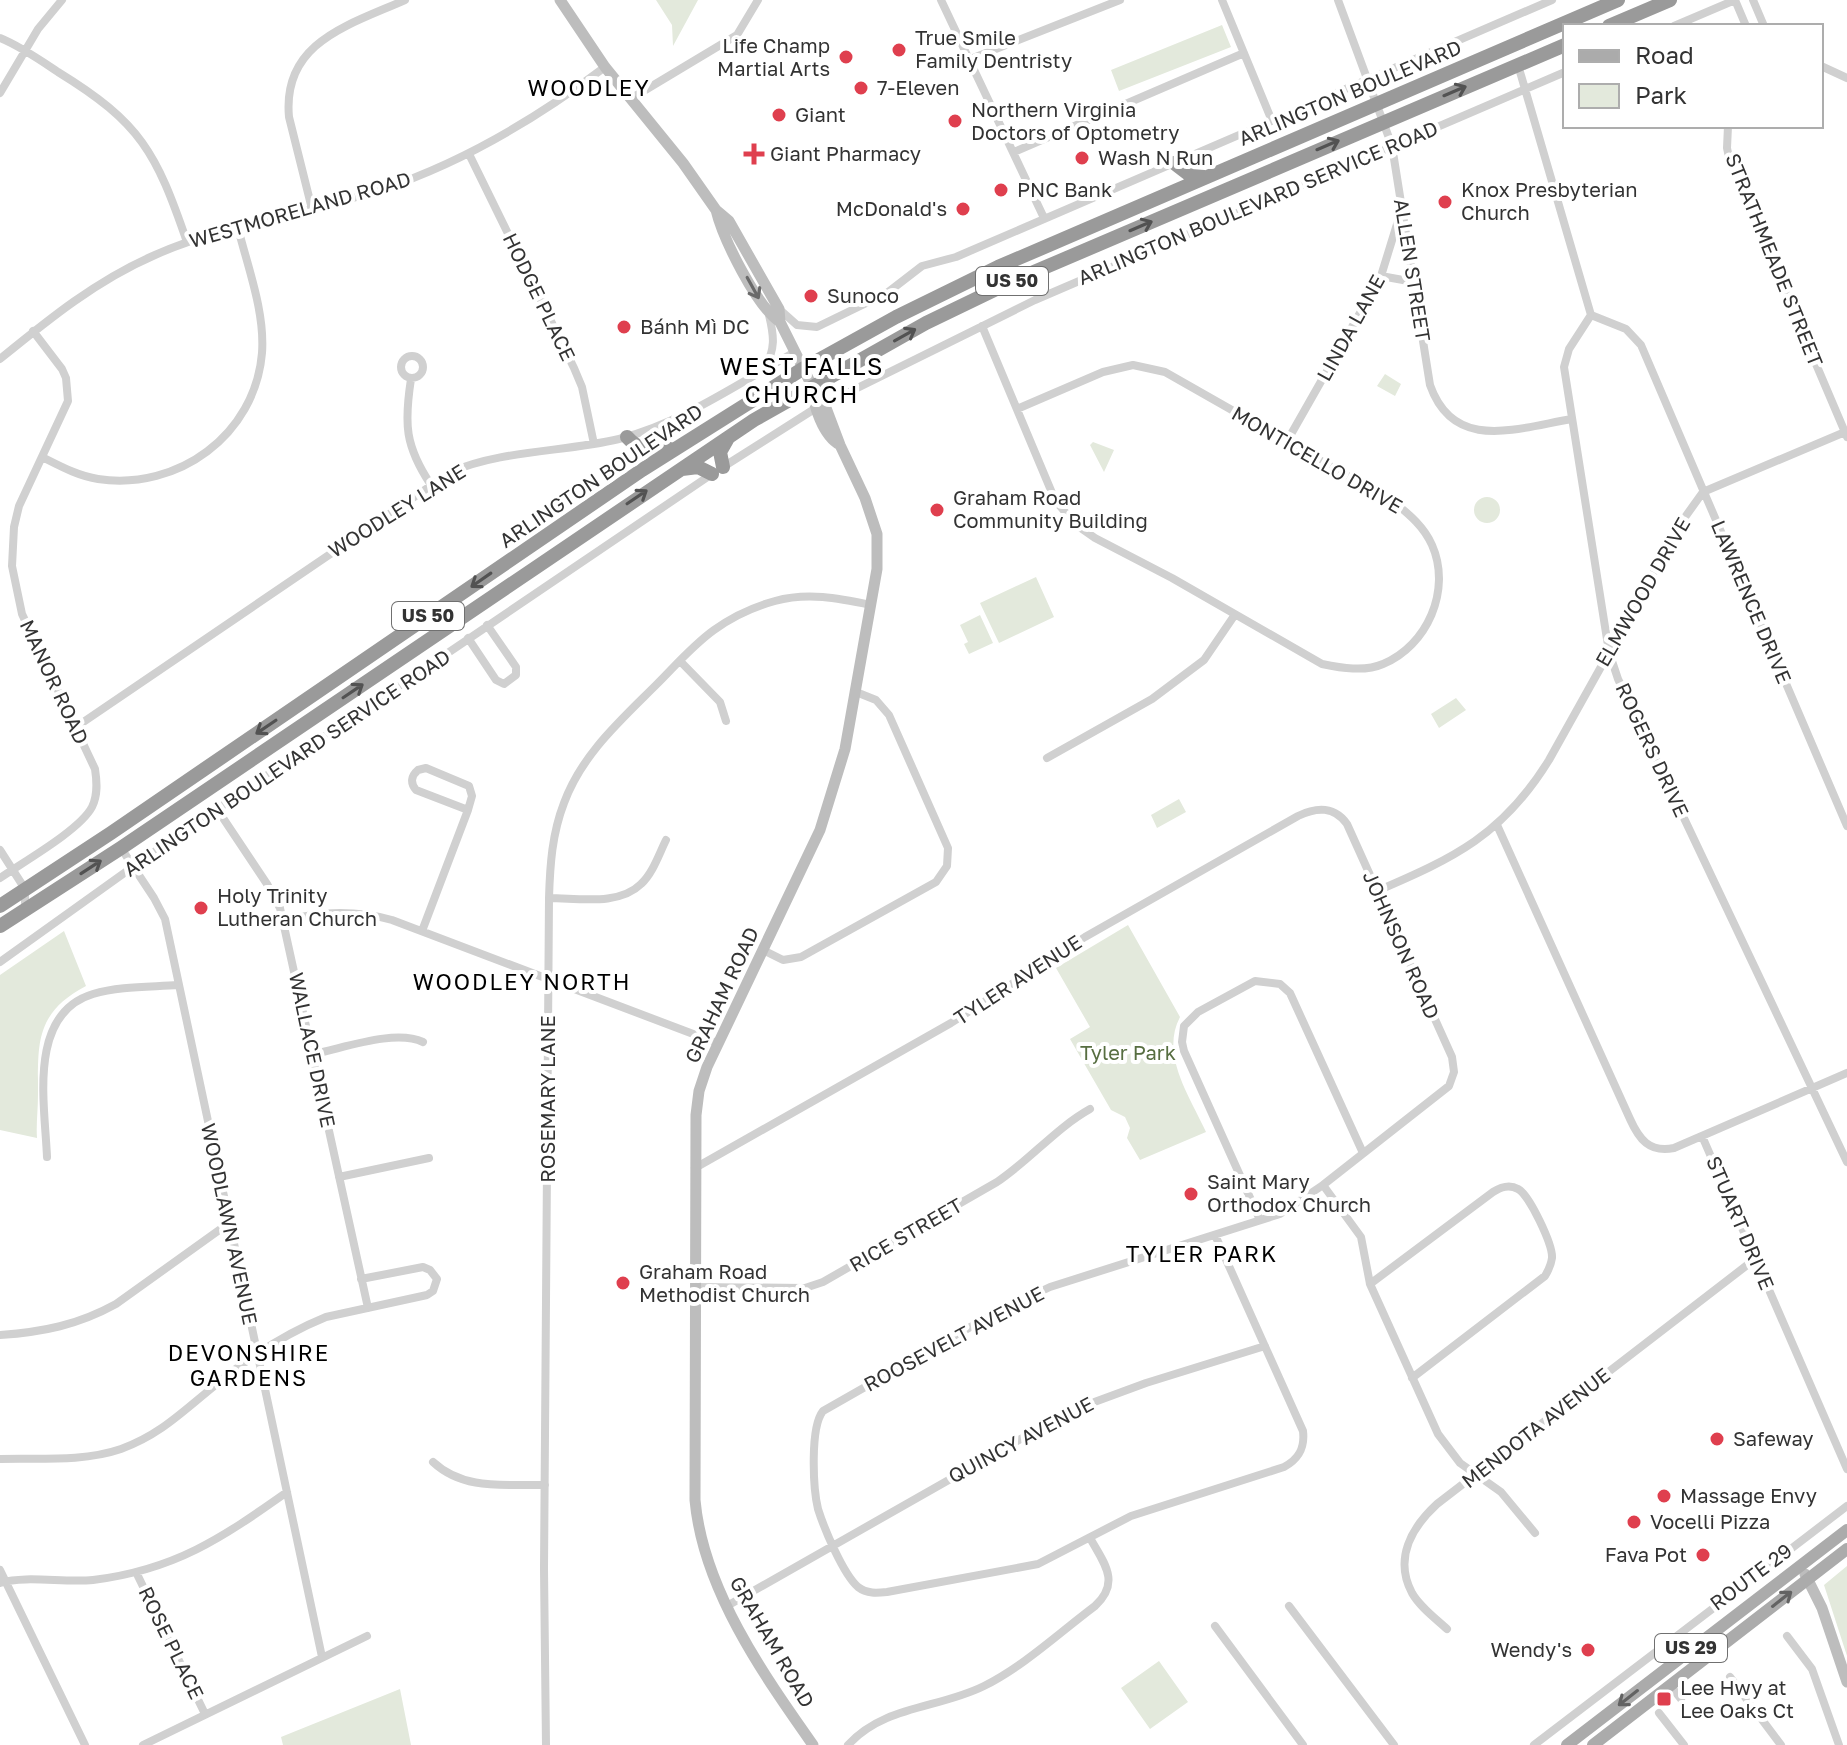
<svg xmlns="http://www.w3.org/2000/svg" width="1847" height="1745" viewBox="0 0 1847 1745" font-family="'Golos Text',sans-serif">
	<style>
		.green { fill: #e3e9dc }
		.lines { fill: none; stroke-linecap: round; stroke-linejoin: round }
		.street { stroke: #d0d0d0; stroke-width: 8 }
		.secondary { stroke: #bdbdbd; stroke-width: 11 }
		.primary { stroke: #ababab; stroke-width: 12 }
		.highway { stroke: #9a9a9a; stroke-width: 14 }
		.oneway { stroke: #525252 }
		.oneway2 { stroke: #6a6a6a }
		.oneway3 { stroke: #636363 }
		.poi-dot { fill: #df3f4e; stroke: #fff; stroke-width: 3 }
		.labels { text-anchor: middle; stroke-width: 8; stroke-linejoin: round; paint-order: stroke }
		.shield { fill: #fff; stroke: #707070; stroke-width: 2 }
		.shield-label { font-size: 18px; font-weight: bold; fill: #333 }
		.poi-label { font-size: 20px; fill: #333; stroke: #fff; text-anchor: start }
		.street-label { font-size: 20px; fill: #333; stroke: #fff }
		.park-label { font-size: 20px; fill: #576e41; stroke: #fff }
		.neighbourhood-label { font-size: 22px; letter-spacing: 2px; fill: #000; stroke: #fff }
		.quarter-label { font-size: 24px; letter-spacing: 2px; fill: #000; stroke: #fff }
	</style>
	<rect width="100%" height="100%" fill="#fff"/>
	<path class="green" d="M656,0H698L673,46L672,25Z
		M1222,25L1231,47L1119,91L1111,70Z
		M1385,374L1401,384L1395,396L1377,386Z
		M1093,442L1114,450L1104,472L1090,445Z
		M1474 510a13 13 0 1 1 26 0a13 13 0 1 1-26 0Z
		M1036,577L1054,617L999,643L980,603Z
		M980,615L993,643L969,654L964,644L968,642L960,625Z
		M1456,698L1466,710L1439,728L1431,714Z
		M1179,799L1186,812L1157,828L1151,815Z
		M1128,925L1180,1017C1160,1055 1190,1097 1206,1132L1140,1160L1127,1138L1130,1128L1125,1117L1111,1110L1070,1039L1090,1027L1056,968Z
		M64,931L86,986C35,1013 38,1043 38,1094C38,1110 36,1125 37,1138L0,1130V975Z
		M1847,1566V1656L1824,1585Z
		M1159,1661L1188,1702L1150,1729L1121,1688Z
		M400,1689L411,1745H283L281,1737Z"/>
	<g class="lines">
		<path class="street" d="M941,0L1044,218
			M1222,0L1272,121
			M1338,0L1392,146L1430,385C1454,453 1517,428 1572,419
			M1735,0L1746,26
			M1753,0L1764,26
			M1674,26L1735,0
			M0,38C20,46 40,60 58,72C141,123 156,152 187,242
			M968,60L1120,0
			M1518,65L1591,315
			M1821,66L1847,78
			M0,93L38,29L62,0
			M632,98L737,35L758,0
			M1728,126L1727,148L1730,162L1847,437
			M1014,152L1244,53
			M469,154L574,368L582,387L594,444
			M312,209L289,117C282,42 349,25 405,0
			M1381,276L1414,282
			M779,309L797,325L817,327L887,293L922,266L956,257L1552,0
			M1591,315L1569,349L1564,367L1609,652L1618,679L1847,1162
			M1591,315L1626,329L1641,345L1847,826
			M982,326L1055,500L1075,524L1095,538L1172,578L1322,664C1341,668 1365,672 1383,664C1427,646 1452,590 1432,545C1424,527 1410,515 1395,503L1165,372L1133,365L1103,372L1017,409
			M401 367a11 11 0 1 1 22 0a11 11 0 1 1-22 0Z
			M0,359C49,319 97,280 155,255C227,223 308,214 383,189C464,162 536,119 605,67
			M764,369C776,349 774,336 769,315
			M411,379C404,424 405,446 431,485
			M825,404L1035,300L1565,72
			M1286,443L1381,276L1402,208
			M42,457C60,466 78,476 98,479C178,491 255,435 262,353C265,312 248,268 238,228
			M723,467L816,408
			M468,638L496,680L504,684L516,675V667L487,625
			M680,661L720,702L726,721
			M76,727L451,472C501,450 565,452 619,439C682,423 739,383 795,352
			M1047,758L1152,699L1204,660L1234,616
			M426,768L469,786L472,796L468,810L416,790C410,783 411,776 418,770Z
			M217,809L267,884L280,908L368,1308
			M1497,825L1630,1119C1639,1139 1649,1153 1674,1148L1847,1073
			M121,848L154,898L165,919L322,1657
			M0,850L25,889V909
			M0,878C23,862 80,830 92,807C98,795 97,782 95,769L22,614L12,566L14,527L19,506L68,401L66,378L62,369L33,331
			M1377,891C1454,858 1503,835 1549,760L1683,520L1703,492L1845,432
			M549,898C578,898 619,906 641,884C653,873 659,854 666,840
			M284,921C320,911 355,910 392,920L717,1043
			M422,931L468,810
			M763,950L783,960L801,957L936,882L947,866L948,848L889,715L876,700L856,692
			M0,962L148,856L712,474
			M313,1054C344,1048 395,1029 423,1042
			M1702,1136L1847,1469
			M47,1157C45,1105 27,1014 93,994C119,986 150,987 178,985
			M695,1168L951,1023L1085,937L1298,816C1317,807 1334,806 1347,824L1452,1057L1454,1072L1449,1086L1323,1185L1280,1214L1050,1287L995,1313L823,1411C810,1427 813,1488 818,1509C824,1528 843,1574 858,1587C867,1594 877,1593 887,1592L1038,1564L1131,1516L1284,1467C1299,1459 1305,1448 1303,1431L1215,1235
			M339,1177L429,1158
			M1323,1185L1361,1237L1370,1284L1438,1434L1460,1463L1501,1492L1535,1533
			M1260,1220L1184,1051L1182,1042L1184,1026L1198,1012L1255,981L1280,984L1290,993L1363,1153
			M1370,1284L1493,1192C1501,1187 1509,1184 1518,1189C1529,1194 1553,1245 1552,1258C1551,1265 1548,1271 1545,1276L1412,1378
			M695,1287L805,1288L823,1282L997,1182C1030,1160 1056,1128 1090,1109
			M0,1335C43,1332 78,1325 116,1304L229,1223
			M0,1459C40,1458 83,1462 121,1449C157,1436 179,1415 207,1392C241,1363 284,1334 326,1317L427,1295L433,1291L437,1279L430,1270L423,1267L361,1279
			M433,1462C464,1491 506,1484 545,1485
			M0,1570L85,1745
			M136,1572L205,1714
			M0,1583C26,1575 64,1583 93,1580C175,1570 222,1538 287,1492
			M727,1606L1070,1411L1146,1383L1265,1346
			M1289,1606L1394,1745
			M1215,1626L1303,1745
			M1447,1629C1435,1618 1420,1607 1412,1593C1394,1559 1411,1528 1437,1504L1755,1259
			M1787,1636L1812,1669L1839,1745
			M1730,1677L1781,1745
			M1670,1685L1681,1699
			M1659,1713L1684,1745
			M143,1745L367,1636
			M546,1745L544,1569L549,898C550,865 552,834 564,803C582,754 621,720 657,684C675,666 693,645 714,630C732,617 753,607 775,601C807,592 838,598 871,605
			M848,1745C885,1705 938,1709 984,1686C1024,1666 1059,1633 1095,1606C1121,1582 1104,1563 1090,1538
			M1534,1745L1847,1506"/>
		<path class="secondary" d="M560,0L605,67L683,163L716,210L729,221L779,309L780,322L812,386L823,400L840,445L865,498L877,534V569L845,749L820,830L707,1067L699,1091L696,1115L695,1500C703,1589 763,1674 813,1745
			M716,210C723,239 757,307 780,322
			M812,387C813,405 823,436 840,445
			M1805,1574L1822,1608L1847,1682"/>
		<path class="primary" d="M1567,1745L1847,1530
			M1593,1745L1847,1549"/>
		<path class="highway" d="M1609,26L1670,0
			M1174,163L1191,176L1204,177
			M627,437C639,450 652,455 670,449
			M723,467L720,452L728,438
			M682,469L698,467L712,474
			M0,906L111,833L642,470L804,368L896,317L998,267L1618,0
			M0,926L121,848L754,420L926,323L1013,281L1565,45"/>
	</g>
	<defs><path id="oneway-shaft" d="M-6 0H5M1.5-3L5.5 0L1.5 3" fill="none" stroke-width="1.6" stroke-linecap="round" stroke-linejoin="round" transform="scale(2)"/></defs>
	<g class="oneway">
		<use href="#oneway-shaft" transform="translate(1455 91) rotate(-23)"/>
		<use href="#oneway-shaft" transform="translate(1328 145) rotate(-23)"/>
		<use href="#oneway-shaft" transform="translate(1141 226) rotate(-23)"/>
		<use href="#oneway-shaft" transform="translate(905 335) rotate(-29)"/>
		<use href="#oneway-shaft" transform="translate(637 497) rotate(-34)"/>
		<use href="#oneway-shaft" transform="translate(481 580) rotate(145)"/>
		<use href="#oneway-shaft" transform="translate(353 691) rotate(-34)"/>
		<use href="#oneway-shaft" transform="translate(266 727) rotate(146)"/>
		<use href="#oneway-shaft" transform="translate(91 867) rotate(-33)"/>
	</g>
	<use class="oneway2" href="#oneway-shaft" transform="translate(753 288) rotate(61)"/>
	<g class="oneway3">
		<use href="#oneway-shaft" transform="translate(1782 1599) rotate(-38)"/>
		<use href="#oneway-shaft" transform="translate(1628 1698) rotate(142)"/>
	</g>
	<g class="poi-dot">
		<circle cx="899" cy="50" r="8"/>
		<circle cx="846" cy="57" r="8"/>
		<circle cx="861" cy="88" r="8"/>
		<circle cx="779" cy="115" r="8"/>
		<circle cx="955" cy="121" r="8"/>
		<path d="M750 142h8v8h8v8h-8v8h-8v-8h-8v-8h8z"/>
		<circle cx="1082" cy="158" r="8"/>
		<circle cx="1001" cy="190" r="8"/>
		<circle cx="1445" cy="202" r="8"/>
		<circle cx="963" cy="209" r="8"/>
		<circle cx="811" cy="296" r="8"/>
		<circle cx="624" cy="327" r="8"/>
		<circle cx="937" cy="510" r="8"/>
		<circle cx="201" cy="908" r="8"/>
		<circle cx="1191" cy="1194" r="8"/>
		<circle cx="623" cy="1283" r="8"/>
		<circle cx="1717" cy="1439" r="8"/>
		<circle cx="1664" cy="1496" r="8"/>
		<circle cx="1634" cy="1522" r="8"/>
		<circle cx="1703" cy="1555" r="8"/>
		<circle cx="1588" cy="1650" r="8"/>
		<rect x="1656" y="1691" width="16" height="16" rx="4"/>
	</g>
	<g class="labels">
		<g class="shield">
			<rect x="976" y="267" width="72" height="28" rx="6"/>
			<rect x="392" y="602" width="72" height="28" rx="6"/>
			<rect x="1655" y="1634" width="72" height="28" rx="6"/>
		</g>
		<g class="shield-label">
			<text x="1012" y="287">US 50</text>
			<text x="428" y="622">US 50</text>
			<text x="1691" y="1654">US 29</text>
		</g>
		<g class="poi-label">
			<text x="915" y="45">True Smile<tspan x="915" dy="23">Family Dentristy</tspan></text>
			<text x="830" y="53" text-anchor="end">Life Champ<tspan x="830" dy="23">Martial Arts</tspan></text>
			<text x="877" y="95">7-Eleven</text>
			<text x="971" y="117">Northern Virginia<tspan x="971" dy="23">Doctors of Optometry</tspan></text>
			<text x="795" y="122">Giant</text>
			<text x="770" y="161">Giant Pharmacy</text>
			<text x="1098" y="165">Wash N Run</text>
			<text x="1017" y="197">PNC Bank</text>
			<text x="1461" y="197">Knox Presbyterian<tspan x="1461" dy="23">Church</tspan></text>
			<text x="947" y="216" text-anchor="end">McDonald's</text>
			<text x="827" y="303">Sunoco</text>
			<text x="640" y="334">Bánh Mì DC</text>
			<text x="953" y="505">Graham Road<tspan x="953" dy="23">Community Building</tspan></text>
			<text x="217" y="903">Holy Trinity<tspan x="217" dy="23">Lutheran Church</tspan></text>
			<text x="1207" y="1189">Saint Mary<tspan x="1207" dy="23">Orthodox Church</tspan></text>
			<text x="639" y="1279">Graham Road<tspan x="639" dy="23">Methodist Church</tspan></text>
			<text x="1733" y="1446">Safeway</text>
			<text x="1680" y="1503">Massage Envy</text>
			<text x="1650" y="1529">Vocelli Pizza</text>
			<text x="1687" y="1562" text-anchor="end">Fava Pot</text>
			<text x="1572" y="1657" text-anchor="end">Wendy's</text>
			<text x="1680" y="1695">Lee Hwy at<tspan x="1680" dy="23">Lee Oaks Ct</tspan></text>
		</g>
		<g class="street-label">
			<text transform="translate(1350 93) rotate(-23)" y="7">ARLINGTON BOULEVARD</text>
			<text transform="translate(1258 203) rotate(-23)" y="7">ARLINGTON BOULEVARD SERVICE ROAD</text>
			<text transform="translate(300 210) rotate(-16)" y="7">WESTMORELAND ROAD</text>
			<text transform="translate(1774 260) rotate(68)" y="7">STRATHMEADE STREET</text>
			<text transform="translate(1412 270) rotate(81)" y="7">ALLEN STREET</text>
			<text transform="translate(539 297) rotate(64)" y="7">HODGE PLACE</text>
			<text transform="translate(1351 328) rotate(-61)" y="7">LINDA LANE</text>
			<text transform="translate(1317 460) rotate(30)" y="7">MONTICELLO DRIVE</text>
			<text transform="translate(601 476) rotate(-34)" y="7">ARLINGTON BOULEVARD</text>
			<text transform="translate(397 511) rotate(-32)" y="7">WOODLEY LANE</text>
			<text transform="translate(1643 592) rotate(-60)" y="7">ELMWOOD DRIVE</text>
			<text transform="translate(1751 602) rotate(67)" y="7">LAWRENCE DRIVE</text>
			<text transform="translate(54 682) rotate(65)" y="7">MANOR ROAD</text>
			<text transform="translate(1652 750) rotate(65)" y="7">ROGERS DRIVE</text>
			<text transform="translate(287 763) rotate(-34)" y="7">ARLINGTON BOULEVARD SERVICE ROAD</text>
			<text transform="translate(1401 945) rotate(66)" y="7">JOHNSON ROAD</text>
			<text transform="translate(1018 980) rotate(-33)" y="7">TYLER AVENUE</text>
			<text transform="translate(722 995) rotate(-65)" y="7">GRAHAM ROAD</text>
			<text transform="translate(312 1050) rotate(78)" y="7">WALLACE DRIVE</text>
			<text transform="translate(548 1099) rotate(-90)" y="7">ROSEMARY LANE</text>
			<text transform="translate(1740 1223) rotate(67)" y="7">STUART DRIVE</text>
			<text transform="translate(229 1224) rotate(78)" y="7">WOODLAWN AVENUE</text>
			<text transform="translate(906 1235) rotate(-30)" y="7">RICE STREET</text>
			<text transform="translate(954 1339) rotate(-28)" y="7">ROOSEVELT AVENUE</text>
			<text transform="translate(1536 1428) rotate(-38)" y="7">MENDOTA AVENUE</text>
			<text transform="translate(1021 1440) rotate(-28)" y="7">QUINCY AVENUE</text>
			<text transform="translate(1751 1577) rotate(-37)" y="7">ROUTE 29</text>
			<text transform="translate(772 1642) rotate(60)" y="7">GRAHAM ROAD</text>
			<text transform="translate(171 1643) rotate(64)" y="7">ROSE PLACE</text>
		</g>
		<g class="park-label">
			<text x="1128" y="1060">Tyler Park</text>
		</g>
		<g class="neighbourhood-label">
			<text x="589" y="96">WOODLEY</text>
			<text x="522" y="990">WOODLEY NORTH</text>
			<text x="1202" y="1262">TYLER PARK</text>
			<text x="249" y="1361">DEVONSHIRE<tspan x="249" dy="25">GARDENS</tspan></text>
		</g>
		<g class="quarter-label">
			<text x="802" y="375">WEST FALLS<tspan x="802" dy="28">CHURCH</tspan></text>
		</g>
	</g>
	<rect x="1563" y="24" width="260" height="104" fill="#ffffff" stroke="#adadad" stroke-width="2"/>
	<rect x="1579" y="50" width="40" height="12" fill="#ababab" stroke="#adadad" stroke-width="2"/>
	<text x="1635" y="64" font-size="24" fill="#333333">Road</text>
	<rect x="1579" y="84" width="40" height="24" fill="#e3e9dc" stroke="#adadad" stroke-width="2"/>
	<text x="1635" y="104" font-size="24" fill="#333333">Park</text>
</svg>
